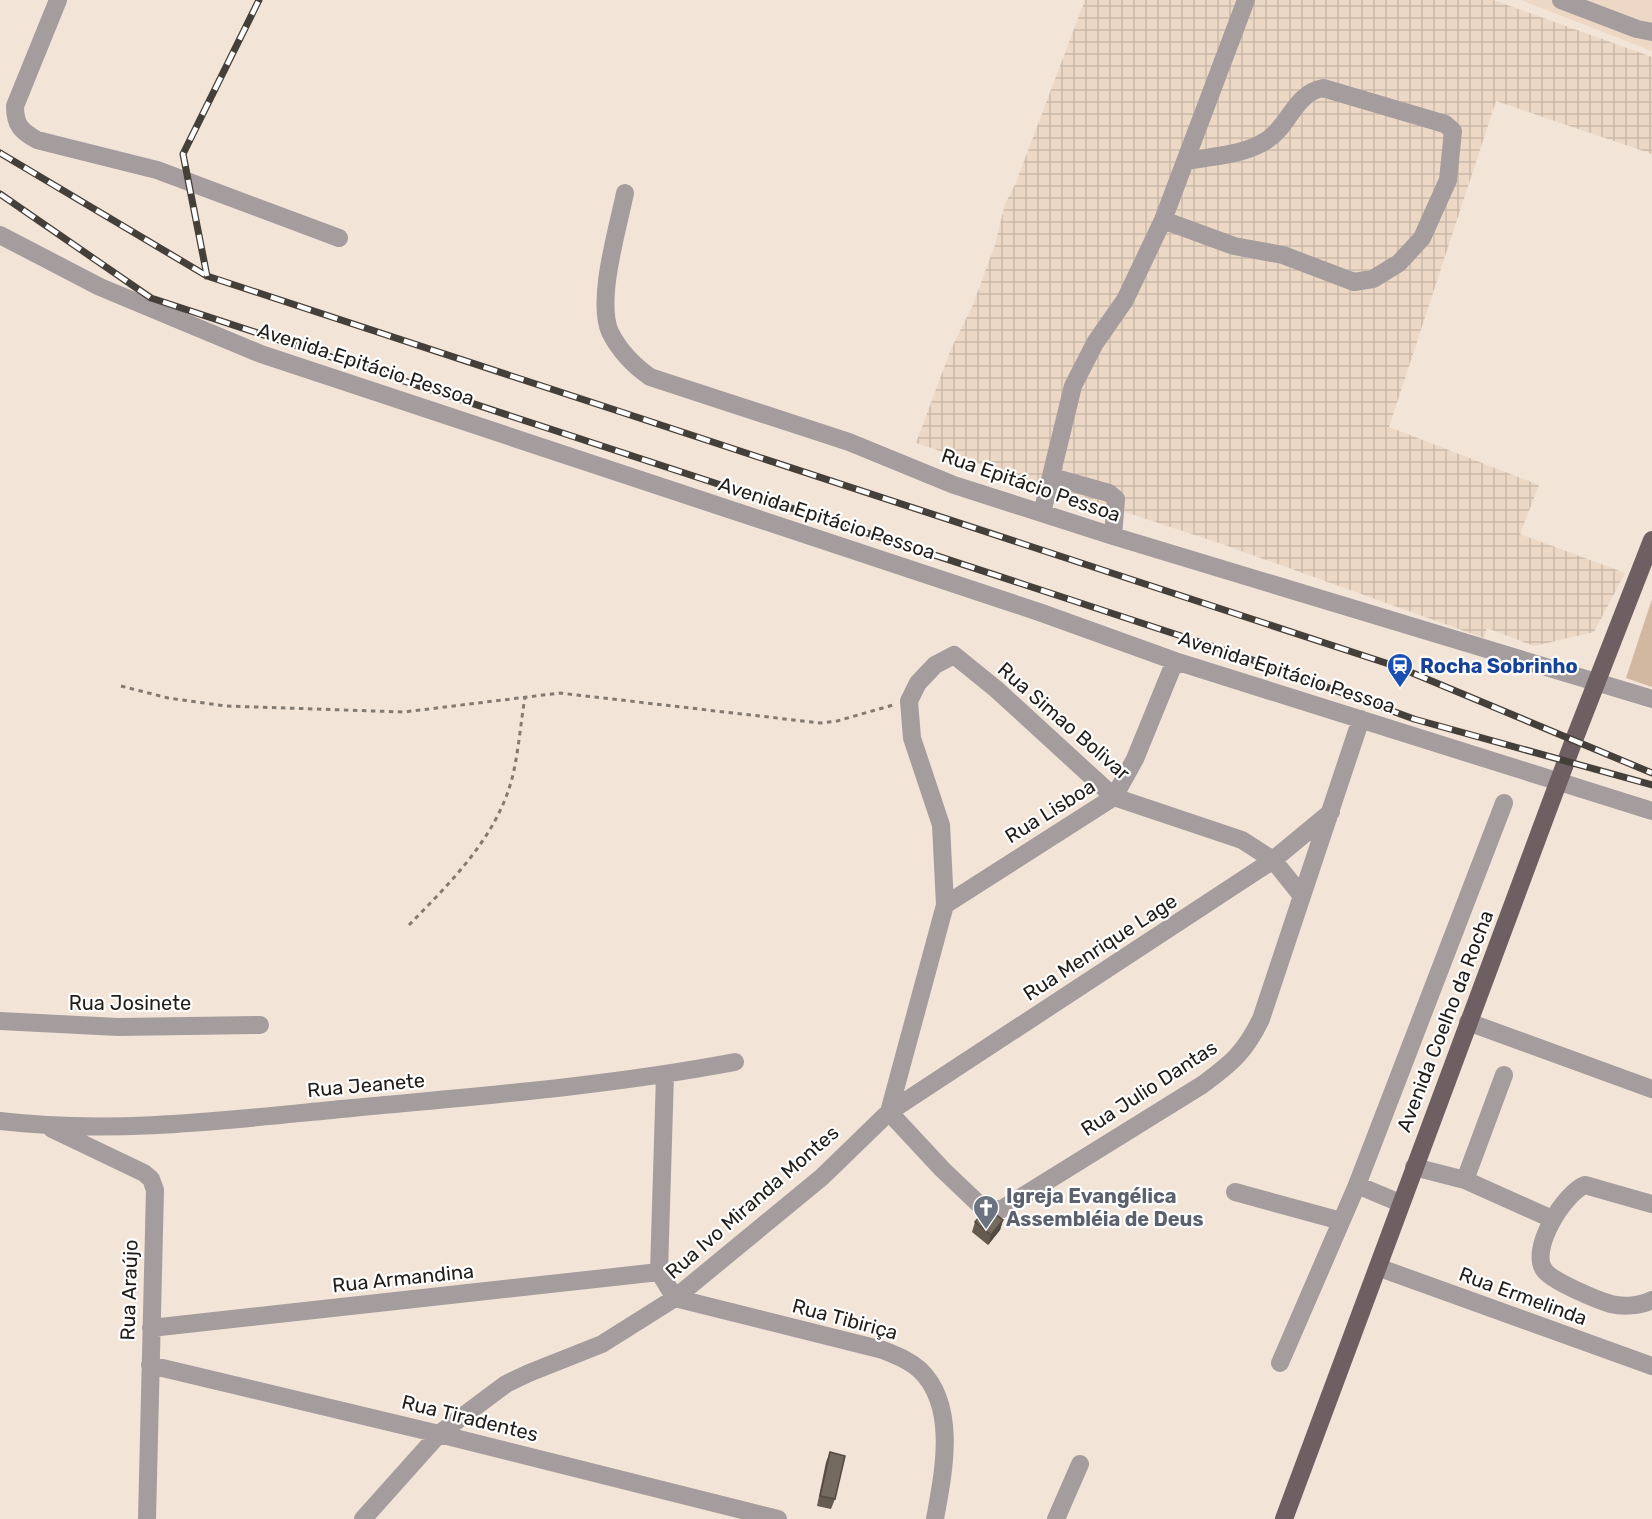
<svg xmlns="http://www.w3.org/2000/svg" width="1652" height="1519" viewBox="0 0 1652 1519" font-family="Rubik,sans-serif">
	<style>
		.built { fill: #ecd8c5 }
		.industrial { fill: url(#industrial-grid) }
		.grass { fill: #d2b8a0 }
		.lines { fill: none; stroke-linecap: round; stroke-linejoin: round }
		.path { stroke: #837a72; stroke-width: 3; stroke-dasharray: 4.5 4.5; stroke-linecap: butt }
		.minor { stroke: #a59c9e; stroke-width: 18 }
		.major { stroke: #6e5f62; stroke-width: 18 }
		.rail-casing { stroke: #453f39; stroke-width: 7 }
		.rail { stroke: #fff; stroke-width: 4.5; stroke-dasharray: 14; stroke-linecap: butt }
		.wall { fill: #655b51 }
		.shaded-wall { fill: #524a42 }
		.building { fill: #756a5e; stroke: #524a42; stroke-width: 1.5 }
		.labels { text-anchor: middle; stroke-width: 4.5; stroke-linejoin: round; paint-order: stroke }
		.street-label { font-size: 20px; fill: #221d19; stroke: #fff }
		.transit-label { font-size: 20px; font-weight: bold; fill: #164399; stroke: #fff; text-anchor: start }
		.worship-label { font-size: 20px; font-weight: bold; fill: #5b616d; stroke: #fff; text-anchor: start }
	</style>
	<defs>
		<pattern id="industrial-grid" width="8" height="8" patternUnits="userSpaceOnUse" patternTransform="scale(1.5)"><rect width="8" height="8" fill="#ecd8c5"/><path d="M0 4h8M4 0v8" fill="none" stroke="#cab9a9"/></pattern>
	</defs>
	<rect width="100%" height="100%" fill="#f2e4d7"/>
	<path class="built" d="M1521,0H1652V51Z"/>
	<path class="industrial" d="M1085,0H1493L1652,57V154L1496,101L1389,427L1539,485L1520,534L1625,573L1594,632L1534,646L1487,628L1484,638L1219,543L916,443L951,349L972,307L995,245L1005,204L1015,185Z"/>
	<path class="grass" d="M1652,599V687L1626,678Z"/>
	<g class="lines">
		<path class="path" d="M121,686L168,698L226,706L404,712L560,693L820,723L837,721L893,705
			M409,925C452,881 501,833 514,770C519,746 521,721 525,697"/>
		<path class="minor" d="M58,0L15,106C15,125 21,131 37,140L157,170L339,238
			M1561,0L1637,29L1652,32
			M625,193C618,228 596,300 610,332C620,352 633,365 650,377L849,442L954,485L1113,536L1652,699
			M1163,220L1234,246L1283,255L1354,282L1373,279L1399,263L1422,238L1448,180L1453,131L1445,124L1323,88C1295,93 1289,126 1267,140C1245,155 1213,156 1187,161
			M0,235L100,287L261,354L1039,612L1175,661L1652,811
			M1052,477L1109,493L1116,499L1113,536
			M1042,513L1073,386L1095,343L1125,300L1163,220L1246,0
			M1331,812L1273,860L889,1112L942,1169L984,1209H1002L1202,1085C1232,1063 1245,1052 1261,1019L1361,719
			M945,905L1114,797L1135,759L1175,661
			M0,1021L118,1027L260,1025
			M1468,1022L1652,1089
			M665,1075L659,1272L675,1298L883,1350C897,1356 909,1360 920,1370C958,1407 943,1474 935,1519
			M0,1121C116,1135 236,1119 352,1108C480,1096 608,1086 735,1062
			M52,1129L144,1173L151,1179L155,1190L147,1519
			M1414,1167L1465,1180L1552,1219
			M1465,1180L1504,1075
			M1235,1192L1341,1221
			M1400,1203L1357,1185L1504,803
			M1652,1204L1585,1185C1564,1193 1528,1251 1545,1271C1554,1282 1597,1300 1611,1304C1623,1307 1641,1306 1652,1300
			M1380,1268L1652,1366
			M151,1328L659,1272
			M1280,1363L1357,1185
			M150,1365L439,1434L778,1519
			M363,1519L439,1434L506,1384L529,1373L602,1344L675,1298L822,1177L889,1112L945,905L941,825L912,738L909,701L918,683L935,665L954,655L996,689L1114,797L1242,840L1273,860L1302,896
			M1056,1519L1080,1464"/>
		<path class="major" d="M1284,1519L1574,740L1652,540"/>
		<defs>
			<path id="rail" d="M0,153L207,276L1398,667L1652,773
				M0,194L151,298L1236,654L1414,719L1652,785
				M207,276L183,154L259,0"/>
		</defs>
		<use href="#rail" class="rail-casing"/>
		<use href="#rail" class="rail"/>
	</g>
	<path class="wall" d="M1003,1220L1000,1230L988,1245L972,1232L975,1222Z
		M830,1452L835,1499L831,1509L817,1506L826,1462Z"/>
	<path class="shaded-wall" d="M1003,1220L1000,1230L988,1245L991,1235Z"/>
	<path class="building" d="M987,1208L1003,1220L991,1235L975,1222Z
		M830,1452L845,1456L835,1499L820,1496Z"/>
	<defs>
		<symbol id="station-pin" viewBox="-11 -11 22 30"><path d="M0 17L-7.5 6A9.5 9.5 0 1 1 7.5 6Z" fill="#1a4fb4" stroke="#fff"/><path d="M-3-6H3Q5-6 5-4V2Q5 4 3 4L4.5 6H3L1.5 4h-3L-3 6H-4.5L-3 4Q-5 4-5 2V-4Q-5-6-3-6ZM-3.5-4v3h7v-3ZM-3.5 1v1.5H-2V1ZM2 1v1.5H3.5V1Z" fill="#fff"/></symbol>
		<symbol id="church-pin" viewBox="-11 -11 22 30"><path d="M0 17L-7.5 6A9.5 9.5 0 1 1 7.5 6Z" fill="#6b7280" stroke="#fff"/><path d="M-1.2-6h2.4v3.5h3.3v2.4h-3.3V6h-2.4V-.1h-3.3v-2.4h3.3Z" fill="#fff"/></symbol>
	</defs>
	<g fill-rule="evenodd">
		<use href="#station-pin" x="1385" y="651" width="30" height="40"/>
		<use href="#church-pin" x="971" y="1193" width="30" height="40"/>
	</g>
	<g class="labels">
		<g class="street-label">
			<text transform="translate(366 364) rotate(18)" y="7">Avenida Epitácio Pessoa</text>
			<text transform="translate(1031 485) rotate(19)" y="7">Rua Epitácio Pessoa</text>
			<text transform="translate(827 518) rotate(18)" y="7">Avenida Epitácio Pessoa</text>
			<text transform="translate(1287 672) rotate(18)" y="7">Avenida Epitácio Pessoa</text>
			<text transform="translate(1064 721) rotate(41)" y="7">Rua Simao Bolivar</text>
			<text transform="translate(1050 811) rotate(-32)" y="7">Rua Lisboa</text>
			<text transform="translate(1100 947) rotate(-33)" y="7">Rua Menrique Lage</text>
			<text x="130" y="1010">Rua Josinete</text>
			<text transform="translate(1445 1021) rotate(-69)" y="7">Avenida Coelho da Rocha</text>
			<text transform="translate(366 1085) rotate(-5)" y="7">Rua Jeanete</text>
			<text transform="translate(1149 1088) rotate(-33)" y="7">Rua Julio Dantas</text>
			<text transform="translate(752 1202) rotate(-41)" y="7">Rua Ivo Miranda Montes</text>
			<text transform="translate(403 1278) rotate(-6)" y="7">Rua Armandina</text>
			<text transform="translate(129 1290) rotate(-88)" y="7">Rua Araújo</text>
			<text transform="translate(1523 1296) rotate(20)" y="7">Rua Ermelinda</text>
			<text transform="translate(845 1319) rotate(15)" y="7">Rua Tibiriça</text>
			<text transform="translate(470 1418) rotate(14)" y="7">Rua Tiradentes</text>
		</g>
		<g class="transit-label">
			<text x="1420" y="673">Rocha Sobrinho</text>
		</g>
		<g class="worship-label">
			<text x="1006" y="1203">Igreja Evangélica<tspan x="1006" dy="23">Assembléia de Deus</tspan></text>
		</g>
	</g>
</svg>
